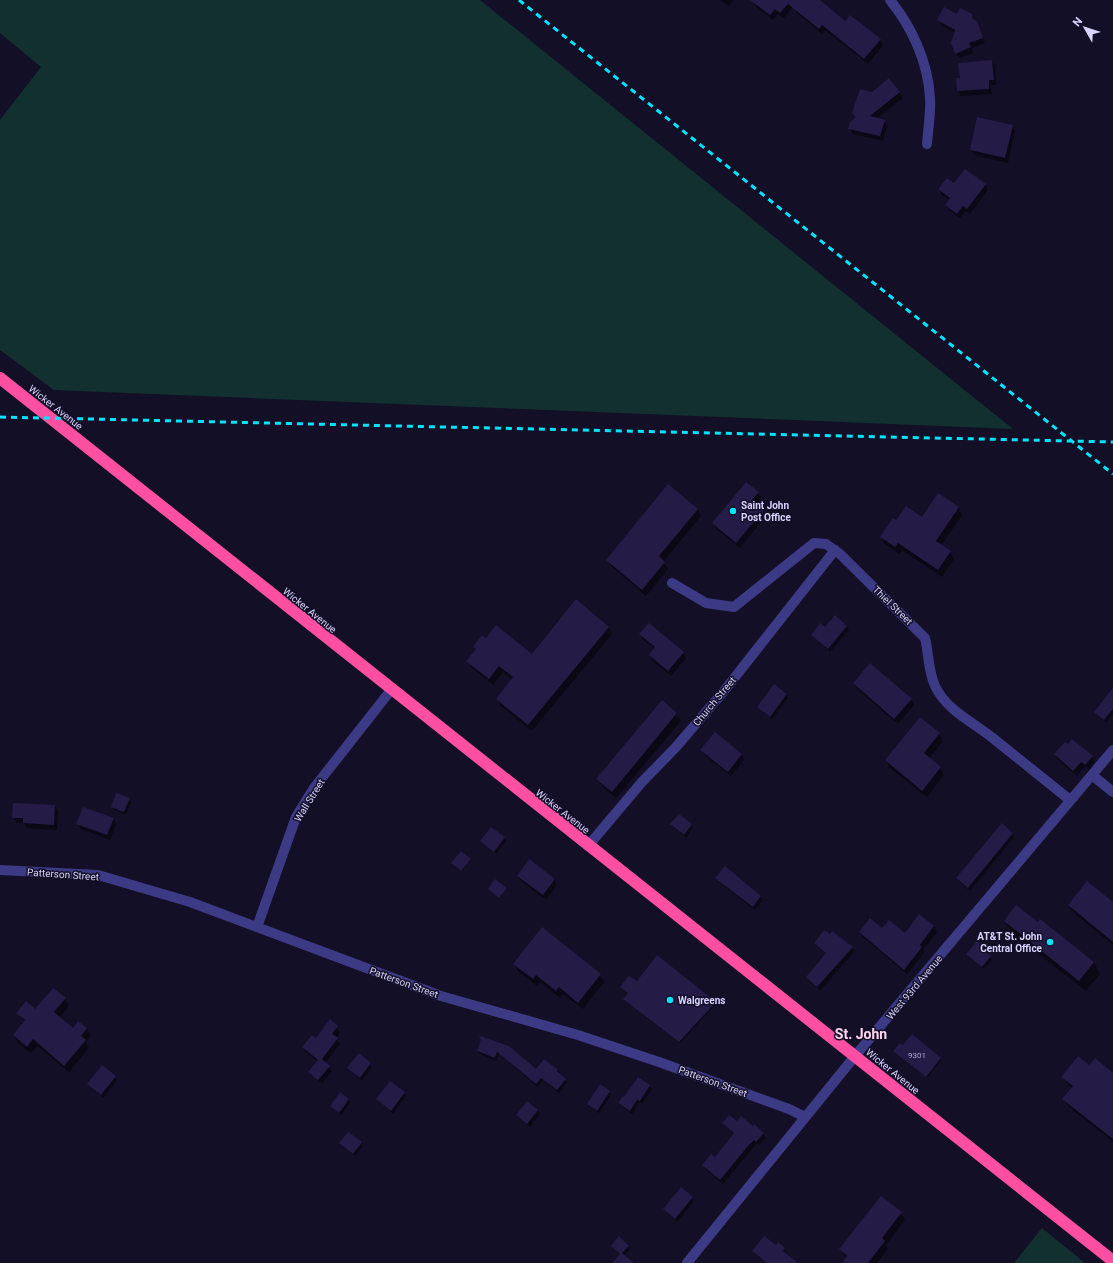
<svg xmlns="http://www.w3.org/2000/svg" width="1113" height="1263" viewBox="0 0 1113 1263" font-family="Roboto,sans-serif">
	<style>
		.green { fill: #12302f }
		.shadow { fill: #0007 }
		.building { fill: #241b47 }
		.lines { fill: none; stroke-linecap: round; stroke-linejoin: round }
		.minor { stroke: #3d3a85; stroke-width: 10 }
		.highway { stroke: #ff4fa3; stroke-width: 12 }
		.rail { stroke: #00e5ff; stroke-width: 3; stroke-dasharray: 6 5; stroke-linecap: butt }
		.poi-dot { fill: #00e5ff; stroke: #130f26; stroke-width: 1.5 }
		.labels { text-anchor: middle; stroke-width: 3; stroke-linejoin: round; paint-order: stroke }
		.number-label { font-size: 8px; fill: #aca6d1 }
		.street-label { font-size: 10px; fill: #d9d4ff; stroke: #130f26 }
		.poi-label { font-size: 10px; font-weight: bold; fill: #d9d4ff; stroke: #130f26; text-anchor: start }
		.district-label { font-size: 14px; font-weight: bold; fill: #ffd6f0; stroke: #130f26 }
	</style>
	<rect width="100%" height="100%" fill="#130f26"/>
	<path class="green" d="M0,0H480L1013,429L54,390L0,350V120L41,67L0,33Z
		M1042,1228L1085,1263H1014Z"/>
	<path class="shadow" d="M720,0H734L728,6Z
		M752,0H790L793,6L784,18L778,14L773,20L755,6Z
		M801,0H819L845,22L880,39L883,45L868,64L825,30L822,34L797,13L794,8Z
		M971,15L979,28L985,43L972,48L973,53L959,58L956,53L955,33L941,26L938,20Z
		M992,61L995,66L996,85H991L992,94L961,96L958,91L957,79Z
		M889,79L903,98L876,119L884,121L887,126L883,141L853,134L850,129L872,93Z
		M1012,126L1015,131L1008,163L974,155L971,150Z
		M954,185H985L988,190L970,214L966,211L960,218L949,210L946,205L950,200L942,195L939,189Z
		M669,486L698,510L701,516L663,562L668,569L646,596L611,566L607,560Z
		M758,493L761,498L755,505L765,517L740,548L716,528L713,523Z
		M958,507L962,515L941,546L950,552L954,559L942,577L902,550L899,554L885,544L881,537L897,522L922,518Z
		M847,626L849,630L830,652L812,635Z
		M609,627L612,634L532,731L501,706L497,699L512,680L503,672L493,685L472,668L468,661L476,650L474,647L532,656Z
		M640,634L683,653L686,658L671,676L653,661L650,655L655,649L643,639Z
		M854,684L911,699L914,705L898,724L857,689Z
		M1113,689V714L1106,723L1095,712Z
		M786,694L788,698L772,719L758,707Z
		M662,701L676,714L681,721L616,798L602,786L597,779Z
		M939,734L943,741L929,759L940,768L944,775L927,797L890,768L886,760Z
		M702,750L741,754L744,760L731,776L705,756Z
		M1055,754L1092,757L1095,762L1089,770L1085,766L1077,776L1058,760Z
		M129,799L131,802L126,815L114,810L112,807Z
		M55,806L58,811L57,830L27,828L24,823H17L13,818Z
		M679,815L693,828L686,838L671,825Z
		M113,818L116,824L110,840L81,829L78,824Z
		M1012,833L1014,837L970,891L959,881L957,878Z
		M504,838L506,841L496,854L482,841Z
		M470,859L462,871L453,864Z
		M725,867L761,897L763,900L755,910L718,881L716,878Z
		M518,876L554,880L557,885L546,900L521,881Z
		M506,888L500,898L489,889Z
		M1113,902V945L1073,912L1069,905Z
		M919,916L934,927L937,932L923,950L924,953L907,974L863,937L860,932L882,929L905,934Z
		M1005,921L1094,962L1100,974L1086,991L1011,932Z
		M977,942L987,950V955L992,960L984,969L967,954Z
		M815,943L852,948L854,952L820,991L807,977L826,954Z
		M514,964L600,975L604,982L583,1009L563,994L560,998L540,982L537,986L518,971Z
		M637,983L715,1002L716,1004L680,1043L625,1000Z
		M65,999L69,1006L59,1018L73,1029L79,1022L87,1029L91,1036L86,1042L89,1048L69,1072L37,1046L31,1053L18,1043L14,1035L25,1022L17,1013L36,1011Z
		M330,1021L340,1032L336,1038L340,1044L325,1063L332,1071L322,1084L310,1072L318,1062L306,1052L303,1047L316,1039Z
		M482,1040L537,1070H558L567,1083L559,1093L543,1080L538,1087L499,1054L496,1061L480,1054L478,1051Z
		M894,1051L940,1058L941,1060L927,1078Z
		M370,1064L372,1067L362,1081L348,1068Z
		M102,1067L117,1080L103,1098L88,1084Z
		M1089,1067L1113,1074V1142L1068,1106L1064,1099L1072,1089L1062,1077Z
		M638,1078L652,1089L642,1104L639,1102L632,1114L619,1104L625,1099Z
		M391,1082L406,1096L393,1114L377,1099Z
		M609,1092L611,1095L599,1113L590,1107L588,1104Z
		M349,1099L350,1103L341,1115L331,1106Z
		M538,1110L540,1114L530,1127L517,1115Z
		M737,1122L763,1133L766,1138L759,1145L757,1143L723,1184L705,1169L703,1165L715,1159L734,1135L723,1124Z
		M340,1143H361L363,1146L355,1156Z
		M681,1189L694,1201L677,1222L664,1209Z
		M901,1213L905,1220L886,1245L888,1249L877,1263H844L846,1258L840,1250Z
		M778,1244L796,1263H765L753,1251L776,1247Z
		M612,1246H628L630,1249L624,1256L632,1263H613L620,1255Z"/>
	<path class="building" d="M750,0H820L845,21L850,15L881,39L864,59L822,25L819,29L788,4L780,13L775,9L770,15Z
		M944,7L957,14L960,8L972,14L973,19L977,21L983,38L969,43L971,47L955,54L951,43L955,30L937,20Z
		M992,60L994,80H989V89L957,91L956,78H960L958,63Z
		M889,78L900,92L870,116L885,120L880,136L848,129L850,122L856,117L852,113L860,89L872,92Z
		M977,117L1013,125L1005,158L970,150Z
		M965,169L986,184L967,209L963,206L957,214L945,205L950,198L938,189L947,178L954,183Z
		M746,482L759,492L751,501L763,511L736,543L712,523Z
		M668,484L698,509L659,556L665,562L642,590L606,560Z
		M938,493L959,507L936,541L951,551L938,570L898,543L895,547L880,537L893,518L896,520L906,506L922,517Z
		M576,599L609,627L528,725L496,699L513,677L499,666L489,679L466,661L476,649L473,647L482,635L486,638L496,625L532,654Z
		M835,615L847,626L828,649L811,635L820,623L825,627Z
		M649,623L684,652L668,671L649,655L655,647L639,634Z
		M870,663L912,699L894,719L853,683Z
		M774,684L787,694L770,717L757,707Z
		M1113,688V709L1104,720L1094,712Z
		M662,700L677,713L612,792L596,779Z
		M920,717L940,733L924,753L941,767L922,791L885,760Z
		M715,732L742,754L728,772L700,750Z
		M1072,739L1093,756L1085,765L1081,762L1073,771L1054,754L1065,742L1068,744Z
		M116,793L130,798L124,812L111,807Z
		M13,803L55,805L54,825L23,823V818H12Z
		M83,807L114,818L107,835L76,824Z
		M679,814L692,824L684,835L670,824Z
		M1002,823L1013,833L968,888L956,878Z
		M491,827L505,837L494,852L480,841Z
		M461,851L471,859L461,871L451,863Z
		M529,859L555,879L543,895L517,876Z
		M725,866L761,896L753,907L715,878Z
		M495,879L507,888L499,898L488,889Z
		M1087,881L1113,902V942L1068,905Z
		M1016,905L1038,922L1040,919L1094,962L1079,981L1004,921Z
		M919,914L934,926L920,945L922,947L904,970L859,932L870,918L882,928L889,920L905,933Z
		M542,927L601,974L578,1003L559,987L556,991L536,975L533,979L513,964Z
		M824,930L830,934L832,931L853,947L817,987L806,977L826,953L814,943Z
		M977,941L987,949L985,952L991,956L982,967L966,954Z
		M657,955L716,1002L679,1042L623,999L628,993L620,987L629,976L637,981Z
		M53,988L66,998L54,1012L73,1028L78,1021L87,1028L81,1036L86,1040L64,1066L33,1039L27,1047L13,1035L25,1020L16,1013L26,1001L35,1009Z
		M330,1019L338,1026L332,1034L338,1038L322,1059L330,1066L318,1080L308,1072L318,1060L302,1047L312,1035L316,1038Z
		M912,1034L941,1058L926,1077L893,1051L900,1043L903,1045Z
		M480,1036L509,1046L536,1069L544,1059L558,1070L557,1071L566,1079L557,1090L541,1078L536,1084L497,1052L495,1058L477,1051L481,1039L479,1037Z
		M359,1053L371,1063L360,1078L347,1068Z
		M1078,1056L1089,1065L1095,1058L1113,1073V1139L1062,1099L1073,1086L1061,1077Z
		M102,1065L116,1076L101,1095L87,1084Z
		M638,1077L650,1085L640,1101L637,1100L630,1111L618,1103L623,1096L624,1097Z
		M390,1081L405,1092L391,1111L376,1099Z
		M600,1084L610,1091L597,1111L587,1104Z
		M340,1092L349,1099L339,1113L330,1106Z
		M527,1101L538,1110L527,1124L516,1115Z
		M729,1115L737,1121L741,1116L753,1126L754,1124L764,1133L756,1142L754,1140L748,1146L720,1180L702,1165L711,1154L715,1157L734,1133L722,1123Z
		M348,1132L362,1142L353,1154L339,1143Z
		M681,1187L693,1197L675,1219L663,1209Z
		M881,1196L902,1212L882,1238L885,1241L868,1263H842L847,1256L839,1249Z
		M619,1236L629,1246L622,1253L634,1263H612L620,1254L611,1246Z
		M764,1236L776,1245L778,1242L785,1248L783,1251L798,1263H767L752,1251Z"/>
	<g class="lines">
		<path class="minor" d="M890,0C912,27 928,62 930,98C931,113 928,129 927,144
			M672,583L706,603L734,607L814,543L826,544L840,554L925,638C929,654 928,671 935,686C947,711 973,722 994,739C1019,759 1045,780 1070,800
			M1092,775L1113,792
			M588,846L642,782L676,747L724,691L835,550
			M0,870L98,875L190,902L441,996L578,1035L659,1062L789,1109L805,1117
			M257,927L296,817L314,788L391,690
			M687,1263L855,1056L1113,750"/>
		<path class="highway" d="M0,378L1113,1261"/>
		<path class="rail" d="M519,0L1113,474
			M0,417L1113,442"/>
	</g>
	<g class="poi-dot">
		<circle cx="733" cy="511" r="4"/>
		<circle cx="1050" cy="942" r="4"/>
		<circle cx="670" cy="1000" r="4"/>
	</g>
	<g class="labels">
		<g class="number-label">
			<text x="917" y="1058">9301</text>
		</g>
		<g class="street-label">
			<text transform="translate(56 407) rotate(38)" y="4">Wicker Avenue</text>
			<text transform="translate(893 605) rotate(44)" y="4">Thiel Street</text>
			<text transform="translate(310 610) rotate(39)" y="4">Wicker Avenue</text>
			<text transform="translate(714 701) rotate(-50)" y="4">Church Street</text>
			<text transform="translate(309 800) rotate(-58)" y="4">Wall Street</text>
			<text transform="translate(563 811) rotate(38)" y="4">Wicker Avenue</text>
			<text transform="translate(63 874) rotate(4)" y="4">Patterson Street</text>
			<text transform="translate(404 982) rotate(20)" y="4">Patterson Street</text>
			<text transform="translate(914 987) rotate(-50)" y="4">West 93rd Avenue</text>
			<text transform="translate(893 1071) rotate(39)" y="4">Wicker Avenue</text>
			<text transform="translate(713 1081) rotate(20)" y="4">Patterson Street</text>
		</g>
		<g class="poi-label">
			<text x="741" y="509">Saint John<tspan x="741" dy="12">Post Office</tspan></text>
			<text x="1042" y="940" text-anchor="end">AT&amp;T St. John<tspan x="1042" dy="12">Central Office</tspan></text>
			<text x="678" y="1004">Walgreens</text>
		</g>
		<g class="district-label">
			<text x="861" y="1039">St. John</text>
		</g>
	</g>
	<g transform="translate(1085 28) rotate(309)" stroke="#130f26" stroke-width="3" paint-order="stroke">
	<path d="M0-3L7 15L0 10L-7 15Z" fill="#d9d4ff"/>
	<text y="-6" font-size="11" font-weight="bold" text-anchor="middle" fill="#d9d4ff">N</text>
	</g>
</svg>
